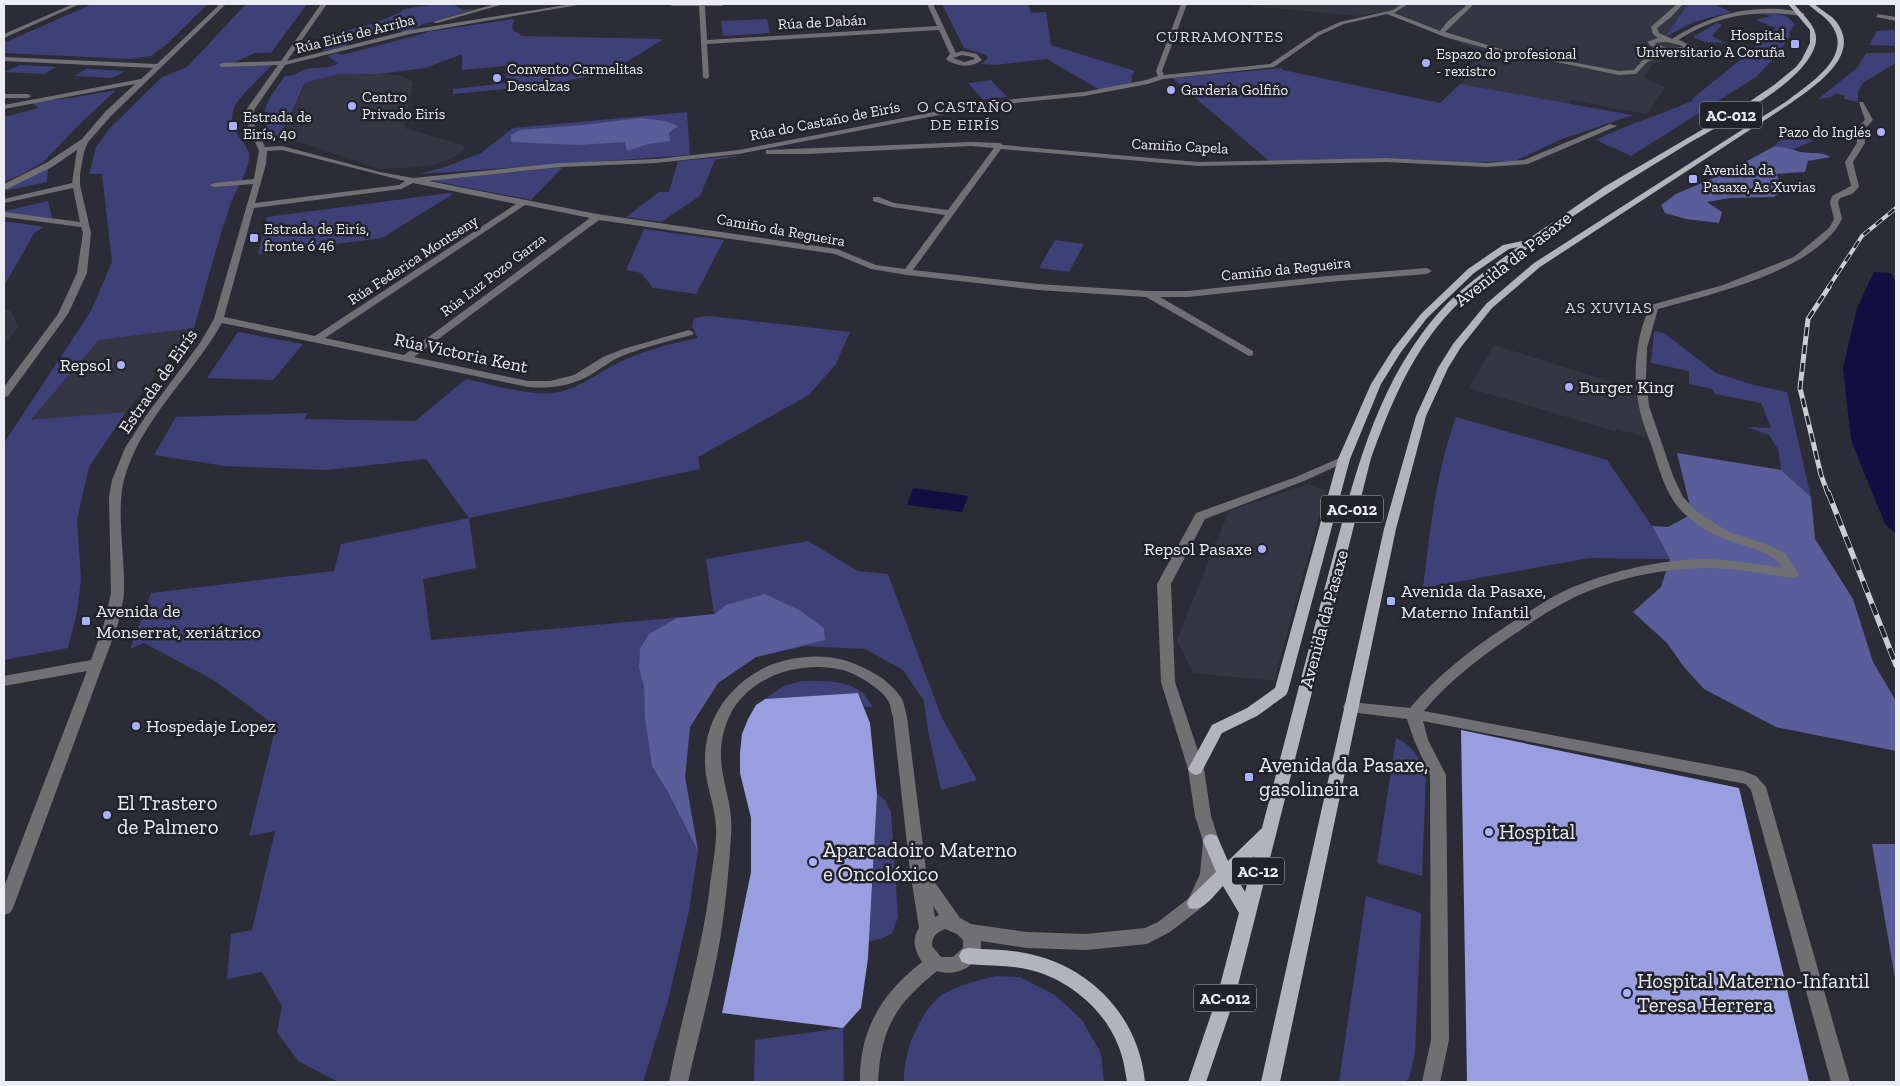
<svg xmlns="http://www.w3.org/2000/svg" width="1900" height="1086" viewBox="0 0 1900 1086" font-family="'Zilla Slab',serif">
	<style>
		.built { fill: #353644 }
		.green { fill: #3e4078 }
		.forest { fill: #595d99 }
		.water { fill: #130d42 }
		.building { fill: #989edf }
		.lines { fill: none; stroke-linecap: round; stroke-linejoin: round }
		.minor-tunnel { stroke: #484951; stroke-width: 6; stroke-dasharray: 6 3; stroke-linecap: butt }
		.minor { fill: #707074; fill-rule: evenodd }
		.major { fill: #b2b3bc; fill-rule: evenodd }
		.rail-far2-casing { stroke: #cccdd3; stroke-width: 4 }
		.rail-far1-casing { stroke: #cccdd3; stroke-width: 5 }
		.rail-casing { stroke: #cccdd3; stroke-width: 5.5 }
		.rail-far2 { stroke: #22232a; stroke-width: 2.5; stroke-dasharray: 8; stroke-linecap: butt }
		.rail-far1 { stroke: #22232a; stroke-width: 3; stroke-dasharray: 9; stroke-linecap: butt }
		.rail { stroke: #22232a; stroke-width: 4; stroke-dasharray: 12; stroke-linecap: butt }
		.poi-dot { fill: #a9b0fc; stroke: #22232a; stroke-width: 2 }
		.labels { text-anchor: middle; stroke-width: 5; stroke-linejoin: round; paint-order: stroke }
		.far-street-label { font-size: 15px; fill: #ecedf2; stroke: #22232a }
		.far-poi-label { font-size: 15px; fill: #ecedf2; stroke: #22232a; text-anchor: start }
		.far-neighbourhood-label { font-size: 16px; letter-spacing: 1px; fill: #d9dbe5; stroke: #22232a }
		.shield { fill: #22232a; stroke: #afb0b6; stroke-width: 1 }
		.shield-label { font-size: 16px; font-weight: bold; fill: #ecedf2 }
		.street-label { font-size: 18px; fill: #ecedf2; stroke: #22232a }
		.poi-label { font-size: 18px; fill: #ecedf2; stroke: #22232a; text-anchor: start }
		.near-poi-label { font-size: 21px; fill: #ecedf2; stroke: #22232a; text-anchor: start }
	</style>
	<rect width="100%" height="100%" fill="#2b2c35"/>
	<path class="built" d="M1251,4H1688L1665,35L1701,47L1653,64L1644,78L1665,87L1647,114L1571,100L1567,104L1460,84L1466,77L1468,67L1485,51L1475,49L1382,12L1359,16L1250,6Z
		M339,74L400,75L413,82L404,128L464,145L465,148L462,152L450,159L435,164L419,167L380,169L282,136L306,83Z
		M4,309L11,311L18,327L4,346Z
		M194,328L126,412L31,421L99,340Z
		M1494,345L1637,390L1652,439L1617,429L1615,432L1604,428L1469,388Z
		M1310,484L1326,491L1274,681L1193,673L1177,640L1229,511Z"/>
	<path class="green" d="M92,4H208L166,45L151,56L130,59L4,53V43Z
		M246,4H307L271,53H255L233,63L272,65C263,75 238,97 234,108C225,136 253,142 249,160C246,176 235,191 230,206C216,246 206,287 194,328L99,340L31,420L126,412L89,467L77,520L81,580L77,612L68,648L4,660V443L91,311L112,262L102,174H89L96,147L110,128L162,77L187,67Z
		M435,4H460L454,5L463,10L475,9L424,24L403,33L401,31H386L384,28H382V30L348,38L349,42H346L348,47L323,51L327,44L342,43L341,39L344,36L338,33L372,24L399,13L404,9Z
		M942,4H1028L1031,13L1046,12L1051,45L1135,71L1132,75L1131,84L1100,90L1047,59L995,65L981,64L988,58L986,55L964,48Z
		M1688,4H1714L1731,12L1694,22L1667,36H1665Z
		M1772,12L1788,17L1795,25L1789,32L1790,36L1776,56L1756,77L1631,156L1596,140C1627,124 1660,115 1692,101L1693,98L1739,61L1776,28L1755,20L1771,16L1763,14Z
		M514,19L512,26L513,30L522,36L664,39L615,69L600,74L548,85L453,94V89L507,83L505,66L462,70V54L425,68L380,74H339L305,83L279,139H272C255,111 269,99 285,76C298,76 298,71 307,69C319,66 325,70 338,64L328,56L337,53L342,55L426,33V32Z
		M767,19L770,33L723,36L721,21Z
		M1717,23L1722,25L1712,36L1725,43L1705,42L1695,38L1694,36Z
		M1896,30V46L1869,45L1877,31Z
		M1866,53H1896V63L1864,82L1858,91V102L1844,99L1845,96L1836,93L1831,97L1818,99L1857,68Z
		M20,65L57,67L43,74L5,72Z
		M1282,68L1283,70L1440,103L1460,84L1633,115L1562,139L1515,161L1473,162L1385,158L1269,161L1172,78Z
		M87,69L125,71L112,78L74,76Z
		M991,80L1007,97L983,100L968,83Z
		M116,90L81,123L43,162L22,174L4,182V117L38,108L32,102L71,98Z
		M687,112L690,155L420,174L445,167L481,153L513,128Z
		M1794,131L1813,141L1794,149L1773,147L1782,139L1787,140L1795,133L1792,132Z
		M745,155L715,160L700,196L661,222L626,217L659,192H669L678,161Z
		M563,167L531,200L434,181L437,180Z
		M48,169L47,182L4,191V189Z
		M449,193L453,194L382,238L258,254L267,217Z
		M48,201L52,218L4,213V211Z
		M4,221L44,227L35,232L4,286Z
		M644,229L724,240L696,294L653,288L641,273L626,270Z
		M1055,240L1084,244L1069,272L1039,268Z
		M708,316L850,332L836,364L809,395L698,457L700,469L469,518L476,568L423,579L431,640L714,614L706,559L808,541L858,571L888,574L942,718L977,780L941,790L928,731L924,701L903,670L865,649L805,646L756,657L718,683L690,727L685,777L698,851L689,911L668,1001L643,1082H338L298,1061L277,1032L282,1006L262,972L227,979L231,934L252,930L275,831L249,836L276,726L215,681L144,643L130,649L151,593L334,571L341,544L469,518L426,459L326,470L225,466L154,455L176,417L308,413L304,419L415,421L466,379C491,384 527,396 553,393C578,390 596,374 618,363C643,350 671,344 698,338L692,326L694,318Z
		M1654,331L1664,333L1716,373L1754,385L1787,392L1811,497L1781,470L1778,449L1769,435L1747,427L1771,428L1761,403L1715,394L1712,389L1689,384V371L1651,363Z
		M238,332L303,344L273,380L207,378Z
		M1456,417L1607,460L1652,526L1670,559L1590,558L1423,588C1430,530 1436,472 1456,417Z
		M801,681C821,681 848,679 864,694C867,697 870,703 873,707H865L858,693L765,699L784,686Z
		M1396,738C1412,745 1421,759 1426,775L1422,876L1377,863Z
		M877,794L885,800L891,812L898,917L892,933L881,939L869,941Z
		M1366,896L1421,913L1415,1054L1409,1078L1405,1082H1339Z
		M996,976L1020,977L1055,995L1082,1020L1101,1053L1104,1082H904C903,1054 917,1018 938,998C949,988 981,979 996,976Z
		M843,1028L844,1082H754L755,1040Z"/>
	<path class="forest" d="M640,118L665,121L678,126L669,133L670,141L648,144L627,151L625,142L579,145L511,142V135L520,130L583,125Z
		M1773,147C1783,146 1790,149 1800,152C1811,154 1821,151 1831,157L1808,161L1805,172L1776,174L1780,182L1781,192L1774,197L1730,198L1707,202L1722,212L1719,223L1686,219L1665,213L1661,205L1676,194L1725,173Z
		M1677,453L1781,470L1811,497L1815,539L1853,599L1873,662L1896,701V751L1776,727L1704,689L1684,667L1667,643L1633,612L1661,587L1670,559L1652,526L1668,527L1692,514Z
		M765,594L801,611L824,628L825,640L756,657L718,683L690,727L685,777L698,851L668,792L652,766L645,717L644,686L639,668L640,649L649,634L677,618L715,614L726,605Z
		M1872,844H1896V984Z"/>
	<path class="water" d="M1874,272L1891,273L1896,282V534L1885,524L1851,440L1843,368L1857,308Z
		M913,488L968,496L962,512L907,505Z"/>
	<path class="building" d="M858,693L870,723L877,794L868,958L861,1008L843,1028L722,1013L751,872V818L740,773V753L742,734L748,719L756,705L765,699Z
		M1461,730L1739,788L1809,1082H1467Z"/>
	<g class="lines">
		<path class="minor-tunnel" d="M1507,52L1545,59"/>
		<path class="minor" d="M73,4H80L4,38V34Z
			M220,4H226L111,116L88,142L84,152L80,174V185L91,233L87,273L68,314L8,396L4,397V387L58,314L77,273L83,233L81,227L4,217V212L80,222L73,188L4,203V199L72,183L77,150L52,167L7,189H4V184L46,163L82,139L105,112L135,84L4,109V105L141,79L153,68L4,61V57L157,64Z
			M321,4H327L287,61L410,30L572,4H584L410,34L285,65L254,110L255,125L265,147L282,146L380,172L413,178L561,163L656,159L739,150L985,102L1084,92L1146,80L1158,76L1156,71L1181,4H1187L1162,71L1164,75L1270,64L1316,33L1340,22L1393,10L1402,4H1408L1394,13L1440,31L1447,22L1468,4H1474L1445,32L1510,52L1507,54L1445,37L1387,14L1344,24L1320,35L1274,67L1163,79L1148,84L1084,96L985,106L739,154L656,163L561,167L429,181L597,214L837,249L876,265L905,269L945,215L892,207L873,201V197H879L894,203L948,210L994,148L971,146L807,154H766V150L971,142L1000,143L1003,145L1198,162L1386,158L1487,163L1524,160L1610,124L1617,126L1528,164L1487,167L1386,162L1198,166L1001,149L913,270L1038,284L1148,291H1188L1328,276L1427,268L1432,271L1427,274L1328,282L1188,297H1160L1253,351V355L1249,356L1146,297L1038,290L907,275L871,269L835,254L599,220L414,357L528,381H550L574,375L603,357L623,349L689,330L694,333L692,335C668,341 645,347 622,356C610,361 602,368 592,374C572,386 551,389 528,387L222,323C192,376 140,420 124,480C116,509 125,559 124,590C124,601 120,613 118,624L13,908L10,913L4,915V887L87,671L4,686V676L91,660L104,624L111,593L109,497L112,480L125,448L145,417L200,343L214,319L253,184L214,187L210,185L214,183L254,179L259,151L248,125L246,110L278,65L222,67L219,65L222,63L281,61ZM282,150L405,181L399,185L255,203L266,164L267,151ZM413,183L516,204L315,336L224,317L254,208L401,189ZM525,205L590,218L404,355L325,338Z
			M495,4H504L437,23L432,22Z
			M669,4H725L722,6H705L707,40L937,26L927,4H933L956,53L962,51L977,54L982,60C972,68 958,67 947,60L946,59L950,54L939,30L707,44L709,77L706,79L703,77L699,6H672ZM962,55L973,57L975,59L964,62L953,58Z
			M1677,4H1683L1671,17L1657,28L1659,33L1672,39C1705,18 1739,7 1779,9C1787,10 1798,10 1805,14L1802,16C1757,9 1717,15 1678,40L1684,42L1690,47V49L1671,52L1647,62L1636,74L1619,75L1542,59L1545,57L1619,71L1634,70L1643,60L1663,51L1651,46L1647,42L1658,38L1653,34L1651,27ZM1666,42L1680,45L1683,47L1668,48L1654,43Z
			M1878,14L1896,17V21L1876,17Z
			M4,94H28L31,96L28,98H4Z
			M1859,102H1863L1873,120L1864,130L1865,143L1853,162L1859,187L1852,194L1840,198L1838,202L1842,219C1816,271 1711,294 1658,309L1647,348L1646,378L1649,406L1673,476L1683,497L1696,511L1729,532L1766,544L1785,553L1799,574L1798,577L1793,578C1764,574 1736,568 1707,568C1662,568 1611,579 1571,599C1551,609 1532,622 1513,635C1481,657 1449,680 1424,711L1743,771L1756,776L1766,787L1850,1082H1831L1751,790L1746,784L1423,721L1428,740L1446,775L1449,1040L1440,1082H1422L1431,1040L1430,775L1414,740L1407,719L1350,712L1345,711L1343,707L1345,703L1350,702L1410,708C1437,676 1470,650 1505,627C1523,616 1541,603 1560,593C1601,573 1661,559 1707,559C1732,560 1758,564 1783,568C1770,549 1743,547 1723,538C1711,534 1696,524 1687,516C1668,500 1661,476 1654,453C1649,438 1642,422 1639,406C1632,375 1636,333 1651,305L1723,285L1794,257L1829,228L1834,219L1830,202L1832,196L1851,186L1845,162L1857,143L1856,129L1865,120Z
			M1344,456L1350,459L1348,461L1304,481L1205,519L1171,584L1175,682L1204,769L1211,816L1219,841L1216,874L1201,908L1170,932L1147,944L1086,950L1027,948L981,941C984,964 956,978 937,971C895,1005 881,1028 878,1082H860C859,1030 882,993 922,962C915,950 911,940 919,928L910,871L893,717C891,712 891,707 889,702C882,689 857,674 843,670C802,660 748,675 729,717C708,765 735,792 731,836C729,868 726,901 721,934C713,983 699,1033 688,1082H669C681,1019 700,958 709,894C711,872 717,848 716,826C715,804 704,782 705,759C705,719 730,684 766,667C791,656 821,653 847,661C867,668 887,678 900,696C904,701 905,710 907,717L926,870L960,918L971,924L1027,932L1086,934L1145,928L1158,922L1189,898L1200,874L1203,841L1195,816L1188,769L1161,682L1157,584L1196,513L1296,477ZM933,906L939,915L935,917ZM945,929L957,934L963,940V948L953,957H941L932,946C932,936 936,933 945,929Z"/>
		<path class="major" d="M1788,4H1794C1812,25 1826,34 1807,61C1784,93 1724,123 1689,143C1627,181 1565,219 1507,264C1482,283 1456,302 1437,327C1406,366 1388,412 1371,458L1235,997L1206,1082H1188L1217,997L1239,913L1223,886C1214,895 1203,913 1189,908L1187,903L1189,898L1216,872L1203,841L1205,836L1211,834L1217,836L1228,861L1262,828C1283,748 1304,667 1325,587C1350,495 1369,400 1430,323C1454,292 1487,270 1518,247L1509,249L1474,273L1427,318L1401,352L1381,384L1350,459L1288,691L1286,695L1257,716L1222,733L1201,773L1196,775L1191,773L1188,769L1212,725L1247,708L1275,688L1338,459L1371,384L1393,349L1421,314L1468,269L1503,245L1527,240L1604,187L1746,104L1774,85L1796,67L1802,59L1810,43V30ZM1254,856L1245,892L1235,875Z
			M1808,4H1814C1820,9 1827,13 1833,18C1866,53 1816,85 1791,103L1540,267L1492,308L1461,347L1448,368L1426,416L1396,529L1280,1082H1261L1384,529L1416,416L1438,368L1453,344L1486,304L1534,263L1787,101C1810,83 1857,55 1829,22C1823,15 1814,10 1808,4Z
			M968,948C987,950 1006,949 1025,953C1090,965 1139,1017 1145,1082H1127C1125,1069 1123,1057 1118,1045C1103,1007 1065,977 1026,969C1007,965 987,966 968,964L962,962L959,956L962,950Z"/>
		<defs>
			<path id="rail-far2" d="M1828,288L1862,236L1896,208"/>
			<path id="rail-far1" d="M1828,494L1821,475L1800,388L1808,319L1829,287"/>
			<path id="rail" d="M1828,492L1896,665"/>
		</defs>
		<use href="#rail-far2" class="rail-far2-casing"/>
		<use href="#rail-far1" class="rail-far1-casing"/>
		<use href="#rail" class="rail-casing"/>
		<use href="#rail-far2" class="rail-far2"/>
		<use href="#rail-far1" class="rail-far1"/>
		<use href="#rail" class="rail"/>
	</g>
	<g class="poi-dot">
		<rect x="1790" y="39" width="10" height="10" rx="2.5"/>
		<circle cx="1426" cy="63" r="5"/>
		<circle cx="497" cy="78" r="5"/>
		<circle cx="1171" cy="90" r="5"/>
		<circle cx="352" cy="106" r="5"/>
		<rect x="228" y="121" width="10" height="10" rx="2.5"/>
		<circle cx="1881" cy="132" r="5"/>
		<rect x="1688" y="174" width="10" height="10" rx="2.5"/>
		<rect x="249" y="233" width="10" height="10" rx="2.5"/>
		<circle cx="121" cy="365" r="5"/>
		<circle cx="1569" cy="387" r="5"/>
		<circle cx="1262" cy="549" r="5"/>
		<rect x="1386" y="596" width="10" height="10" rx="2.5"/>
		<rect x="81" y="616" width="10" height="10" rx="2.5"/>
		<circle cx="136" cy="726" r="5"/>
		<rect x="1244" y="772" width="10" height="10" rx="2.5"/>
		<circle cx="107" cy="815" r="5"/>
		<circle cx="1489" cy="832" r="5"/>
		<circle cx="813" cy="862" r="5"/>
		<circle cx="1627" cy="993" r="5"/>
	</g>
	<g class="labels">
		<g class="far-street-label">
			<text transform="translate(822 22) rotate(-3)" y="5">Rúa de Dabán</text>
			<text transform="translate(355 34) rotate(-14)" y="5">Rúa Eirís de Arriba</text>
			<text transform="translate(825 121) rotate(-11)" y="5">Rúa do Castaño de Eirís</text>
			<text transform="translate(1180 146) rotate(3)" y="5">Camiño Capela</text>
			<text transform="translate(781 230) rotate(10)" y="5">Camiño da Regueira</text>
			<text transform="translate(413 260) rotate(-33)" y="5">Rúa Federica Montseny</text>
			<text transform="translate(1286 269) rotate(-6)" y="5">Camiño da Regueira</text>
			<text transform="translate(493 275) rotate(-37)" y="5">Rúa Luz Pozo Garza</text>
		</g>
		<g class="far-poi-label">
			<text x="1785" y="40" text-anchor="end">Hospital<tspan x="1785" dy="17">Universitario A Coruña</tspan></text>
			<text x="1436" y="59">Espazo do profesional<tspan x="1436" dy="17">- rexistro</tspan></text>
			<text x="507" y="74">Convento Carmelitas<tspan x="507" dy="17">Descalzas</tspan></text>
			<text x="1181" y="95">Gardería Golfiño</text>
			<text x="362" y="102">Centro<tspan x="362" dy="17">Privado Eirís</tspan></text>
			<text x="243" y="122">Estrada de<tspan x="243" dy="17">Eirís, 40</tspan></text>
			<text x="1871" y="137" text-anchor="end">Pazo do Inglés</text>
			<text x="1703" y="175">Avenida da<tspan x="1703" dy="17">Pasaxe, As Xuvias</tspan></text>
			<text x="264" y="234">Estrada de Eirís,<tspan x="264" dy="17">fronte ó 46</tspan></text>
		</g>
		<g class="far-neighbourhood-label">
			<text x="1220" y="42">CURRAMONTES</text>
			<text x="965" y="112">O CASTAÑO<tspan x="965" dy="18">DE EIRÍS</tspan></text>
			<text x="1609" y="313">AS XUVIAS</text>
		</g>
		<g class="shield">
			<rect x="1700" y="101.5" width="62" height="27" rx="4"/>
			<rect x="1321" y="495.5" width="62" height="27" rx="4"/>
			<rect x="1232" y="857.5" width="52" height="27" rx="4"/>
			<rect x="1194" y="984.5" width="62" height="27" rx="4"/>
		</g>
		<g class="shield-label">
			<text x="1731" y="121">AC-012</text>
			<text x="1352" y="515">AC-012</text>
			<text x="1258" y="877">AC-12</text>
			<text x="1225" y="1004">AC-012</text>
		</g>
		<g class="street-label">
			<text transform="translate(1513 259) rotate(-38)" y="6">Avenida da Pasaxe</text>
			<text transform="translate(461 353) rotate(12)" y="6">Rúa Victoria Kent</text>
			<text transform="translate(158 381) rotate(-55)" y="6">Estrada de Eirís</text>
			<text transform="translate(1324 619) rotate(-75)" y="6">Avenida da Pasaxe</text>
		</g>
		<g class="poi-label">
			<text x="111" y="371" text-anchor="end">Repsol</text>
			<text x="1579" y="393">Burger King</text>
			<text x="1252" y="555" text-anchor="end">Repsol Pasaxe</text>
			<text x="1401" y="597">Avenida da Pasaxe,<tspan x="1401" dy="21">Materno Infantil</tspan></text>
			<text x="96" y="617">Avenida de<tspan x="96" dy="21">Monserrat, xeriátrico</tspan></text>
			<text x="146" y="732">Hospedaje Lopez</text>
		</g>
		<g class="near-poi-label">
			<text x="1259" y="772">Avenida da Pasaxe,<tspan x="1259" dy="24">gasolineira</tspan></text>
			<text x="117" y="810">El Trastero<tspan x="117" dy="24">de Palmero</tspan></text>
			<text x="1499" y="839">Hospital</text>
			<text x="823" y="857">Aparcadoiro Materno<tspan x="823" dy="24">e Oncolóxico</tspan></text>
			<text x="1637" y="988">Hospital Materno-Infantil<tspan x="1637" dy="24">Teresa Herrera</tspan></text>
		</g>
	</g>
	<rect width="1900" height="1086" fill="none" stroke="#ecedf2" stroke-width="10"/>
</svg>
